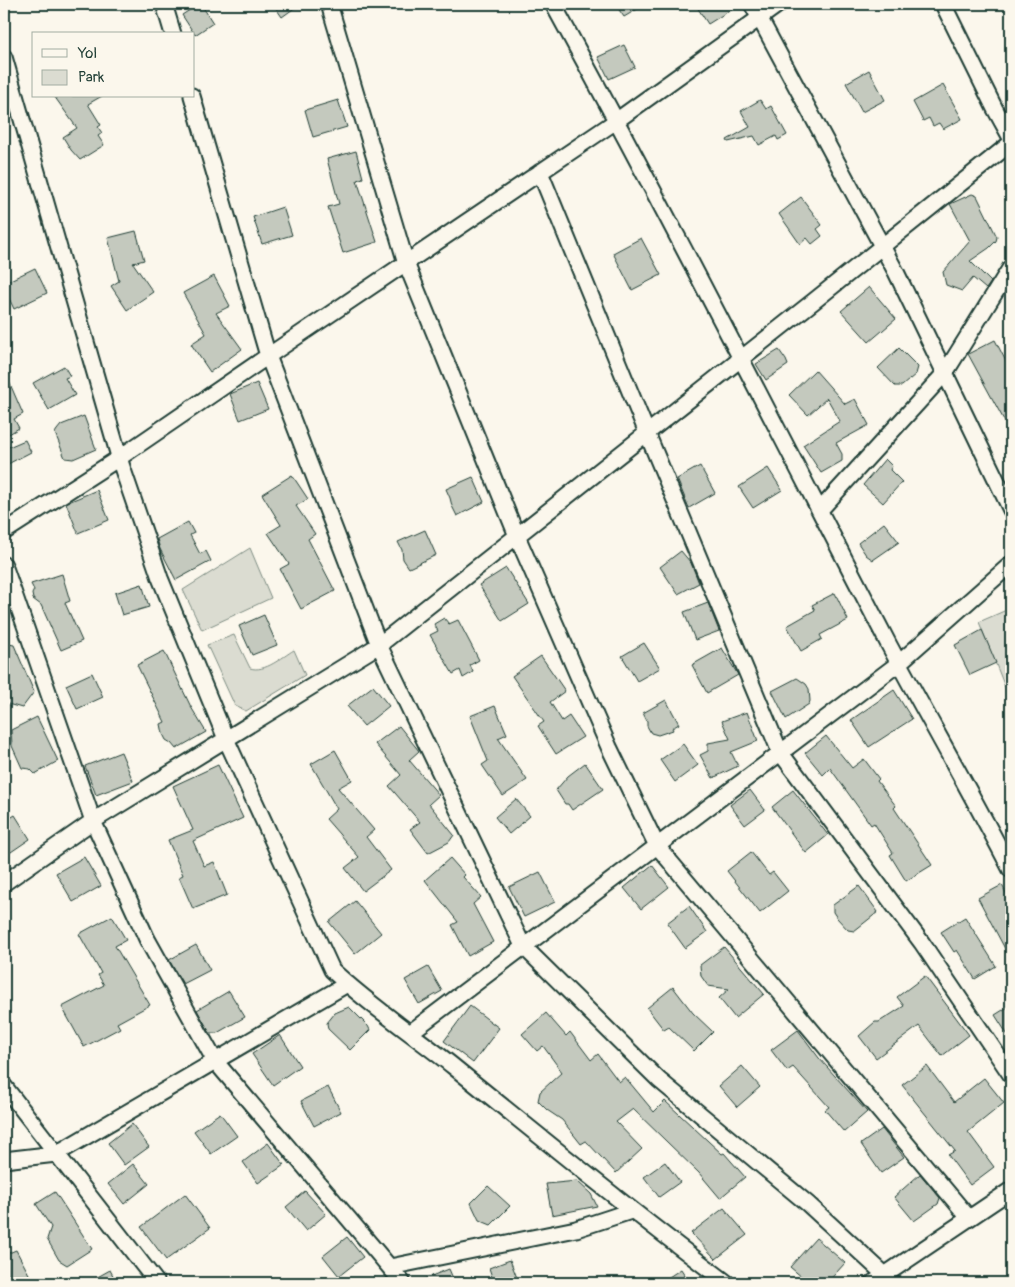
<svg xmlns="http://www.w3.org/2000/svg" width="1015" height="1287" viewBox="0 0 1015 1287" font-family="Pangolin,sans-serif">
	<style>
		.green { fill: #dbdcd1; stroke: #7d8c82 }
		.building { fill: #c4c9be; stroke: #1f3d34 }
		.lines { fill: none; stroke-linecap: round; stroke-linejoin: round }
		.street-casing { stroke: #1f3d34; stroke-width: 19 }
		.street { stroke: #fbf7ec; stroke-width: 15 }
	</style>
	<rect width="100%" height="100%" fill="#fbf7ec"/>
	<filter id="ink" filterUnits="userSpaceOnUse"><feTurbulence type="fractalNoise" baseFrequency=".02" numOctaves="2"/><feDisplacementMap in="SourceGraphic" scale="10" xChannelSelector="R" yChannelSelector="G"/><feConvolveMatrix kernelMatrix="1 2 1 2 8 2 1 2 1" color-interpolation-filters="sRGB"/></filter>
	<g filter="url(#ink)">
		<path class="green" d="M250,548L271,598L202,630L183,590Z
			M1011,608V702L979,622Z
			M234,635L250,668C265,673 282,657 294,650L305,675L246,711L235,706L207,645Z"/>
		<path class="building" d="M199,4H201L213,23L195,35L182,15Z
			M273,4H300L282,17Z
			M615,4H646L624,17Z
			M695,4H740L708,24Z
			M624,45L635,67L609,79L598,57Z
			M869,70L885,100L862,112L846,83Z
			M943,85L962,119L943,129L939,123L933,126L929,118L923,121L913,102Z
			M54,96H102L88,104L101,125L98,127L102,133L98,136L104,145L80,160L71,150L63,137L77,128Z
			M338,100L347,127L313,137L305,110Z
			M760,100L766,109L771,106L787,135L778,140L776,136L759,145L754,136L728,142L727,140L750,127L741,111Z
			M356,151L363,178L357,180L377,242L343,253L328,207L339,204L327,159Z
			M972,194L977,196L997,237L996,241L989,248L970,261L991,282L986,289L973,278L962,291L946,285L943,272L970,241L950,204Z
			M801,197L822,225L817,229L822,236L812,244L807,238L800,244L779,214Z
			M283,207L292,235L262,244L253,217Z
			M136,231L144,260L133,263L153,292L127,310L111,286L119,281L108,238Z
			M641,238L661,275L632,290L613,253Z
			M35,268L47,293L14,309L4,288V283Z
			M214,276L230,306L216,313L242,349L210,372L191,344L206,334L183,293Z
			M869,287L896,319L869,342L841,311Z
			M995,340L1011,371V433L968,354Z
			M899,348L918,367L916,374L902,386H895L878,368Z
			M779,350L786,360L788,365L766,380L756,364Z
			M64,366L70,376L65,378L75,395L49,410L33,383Z
			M4,370L23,414L14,419L19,428L4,437Z
			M815,370L845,404L855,399L869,425L836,443L842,454V461L821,473L803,445L840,421L827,398L808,415L789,395Z
			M257,383L268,409L240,420L230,394Z
			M84,416L96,449L73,459L65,458L55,433L57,430L61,425Z
			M25,440L31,452L4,466V449Z
			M885,459L892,466L890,470L902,482L883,503L863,485Z
			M700,466L715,493L689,508L677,479Z
			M768,468L782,490L753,508L739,487Z
			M292,475L308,499L296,506L315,534L308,539L335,591L301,609L280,569L289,564L268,533L281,525L262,494Z
			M473,477L484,502L457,516L452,506L450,498L446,489Z
			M97,490L109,520L78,533L66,503Z
			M188,522L194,533L190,535L200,554L206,551L211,561L176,580L160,549L157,539Z
			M884,523L899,542L873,560L866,555L858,543Z
			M425,530L436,555L409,568L403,559L402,550L398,542Z
			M681,551L691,563L699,583L678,594L660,567Z
			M506,568L529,604L502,621L479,585Z
			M62,574L70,601L65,603L82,641L61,650L41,605L33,599L32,594L34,590L31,584Z
			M142,584L149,607L122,615L115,593Z
			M835,593L848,620L820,635L822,639L801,651L787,626L815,610L812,605Z
			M708,603L719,631L695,640L684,612Z
			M264,615L277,645L252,655L239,626Z
			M444,618L449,624L458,620L479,660L470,665L473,672L463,678L460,670L453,674L430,635L438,631L434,624Z
			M982,630L996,663L970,675L955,645Z
			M4,643L14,645L34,692L22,708L4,703Z
			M644,643L660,668L637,681L622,656Z
			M722,648L738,675L707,693L692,665Z
			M164,651L191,707L206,732L176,749L171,743L166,740L163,734L161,724L165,722L137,665Z
			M541,656L565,691L550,702L562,721L569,716L583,737L556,754L538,726L544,722L512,676Z
			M92,673L103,697L77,709L66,685Z
			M797,678L806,684L809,689L810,701L809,704L786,719L772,691Z
			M373,686L389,706L364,726L347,706Z
			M894,690L912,719L869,747L851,720Z
			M666,700L679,724L672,728L673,730L658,735L651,733L647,726V721L643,713Z
			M495,706L507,734L498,738L527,780L503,796L482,765L488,761L470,716Z
			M747,712L758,741L731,752L738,766L713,778L700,755L708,751V743L730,739L722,721Z
			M37,717L58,761L35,774L30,769L22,768L12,746L11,730Z
			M399,726L419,751L409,760L439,795L429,804L454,835L449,842L428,853L410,829L420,822L389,786L401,775L375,744Z
			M826,736L852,768L864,759L879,779L877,781L896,806L894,808L932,865L906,881L890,855L893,853L874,823L871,825L830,768L823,775L805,753Z
			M683,744L698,765L675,782L660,760Z
			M335,750L352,780L338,788L374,830L366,837L391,870L363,891L345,868L359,857L326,819L337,809L311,764Z
			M121,752L133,781L96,795L85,766Z
			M585,763L603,789L572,810L568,804H565L556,790L568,776Z
			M218,765L243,818L193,841L204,866L214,862L227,895L193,909L179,877L183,875L168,840L193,830L173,786Z
			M750,790L765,810L745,825L730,805Z
			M793,790L828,835L806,853L772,807Z
			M516,799L530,816L509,834L495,817Z
			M15,815L30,839L8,854L4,848V822Z
			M751,852L769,875L773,872L788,891L760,913L727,871Z
			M84,857L101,886L73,902L56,873Z
			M450,858L465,875L463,877L481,897L473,904L493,942L468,956L452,925L458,922L425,880Z
			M652,865L669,887L641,909L624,888Z
			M540,872L555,902L524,917L509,887Z
			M1002,885L1011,903V960L978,898Z
			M859,886L878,912L854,931L848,930L837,918L833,912V905Z
			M355,901L381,933L355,954L329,922Z
			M689,906L707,932L685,948L667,923Z
			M112,916L126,940L115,946L150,1005L117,1023L120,1028L84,1047L62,1007L104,985L98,975L101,973L79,934Z
			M965,917L996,966L975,979L957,950L954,952L941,932Z
			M196,945L210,970L183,984L169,960Z
			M724,947L764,994L735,1018L719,998L729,989L708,986L701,976L700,965Z
			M428,967L442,991L419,1004L405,980Z
			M925,976L969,1035L942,1056L919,1026L876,1058L859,1036L875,1022H879L904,1006L897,997Z
			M673,987L693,1013L713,1032L694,1051L669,1027L664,1030L647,1008Z
			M229,991L245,1017L217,1033H210L197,1010Z
			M1011,1005V1040L995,1015Z
			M470,1006L499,1028L473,1063L444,1041Z
			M349,1007L368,1026L370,1030L350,1050L328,1029L327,1023L335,1013Z
			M546,1013L566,1036L570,1032L591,1060L598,1054L619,1082L625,1077L654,1112L665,1101L722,1154L724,1153L745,1177L720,1198L699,1173L633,1109L616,1122L642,1149L616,1173L586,1141L581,1144L562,1120L547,1110L538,1101L540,1092L562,1072L543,1046L537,1051L522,1034Z
			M798,1030L819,1058L867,1112L844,1132L825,1110L829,1107L793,1067L787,1071L771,1050Z
			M280,1035L300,1066L273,1085L252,1054Z
			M742,1066L760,1087L737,1107L719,1086Z
			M927,1066L954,1102L984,1078L1004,1103L968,1132L994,1167L970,1185L948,1155L955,1151L902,1085Z
			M328,1087L341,1112L314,1126L301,1101Z
			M220,1113L237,1136L211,1154L194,1131Z
			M132,1124L149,1147L124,1165L108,1143Z
			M882,1129L904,1157L881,1173L861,1144Z
			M268,1143L284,1165L258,1183L243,1162Z
			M665,1162L680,1182L659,1197L644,1177Z
			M133,1164L149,1184L124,1204L108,1184Z
			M920,1174L940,1198L938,1204L914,1221L894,1197Z
			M577,1181L591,1194L597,1206L552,1215L546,1184Z
			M488,1186L510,1206L491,1225L479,1220L471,1203Z
			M305,1191L326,1214L306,1231L286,1207Z
			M55,1192L92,1249L67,1265L59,1260L47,1239L51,1227L36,1204Z
			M185,1194L210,1228L166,1260L141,1227Z
			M724,1208L747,1235L716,1259L691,1233Z
			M347,1237L363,1257L339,1276L323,1256Z
			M816,1238L845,1263L827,1283H809L790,1267Z
			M16,1250L31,1278L21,1283H4V1255Z
			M510,1260L519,1283H494L489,1268Z
			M449,1269L455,1283H414Z
			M681,1269L690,1283H660Z
			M110,1270L117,1283H87Z"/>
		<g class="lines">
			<defs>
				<path id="street" d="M164,4L173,34
					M329,4L406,263L517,536L609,747L657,846L969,1218
					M553,4C669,216 778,431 889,645C929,720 972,794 1011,870
					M752,4L896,272L1011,510
					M943,4L995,109L1011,138
					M4,57L122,467L160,578L226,739L332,970C369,1005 414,1035 454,1067C544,1140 634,1213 727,1283
					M192,96L268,356L379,645L523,946L659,1080L808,1204L885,1275
					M540,172L647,433L780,752L922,943L1011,1075
					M820,510L945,373L1011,267
					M4,532L119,458L268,356L616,121L779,4
					M4,565L93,821L147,939L215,1061L403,1283
					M4,883L93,821L379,645L814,301L1011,143
					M411,1032L899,663L1011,564
					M4,1086L157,1283
					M4,1160L56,1154L347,984
					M390,1267L576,1229L631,1211
					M873,1283L1011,1190"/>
			</defs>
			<use href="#street" class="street-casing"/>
			<use href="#street" class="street"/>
		</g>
	</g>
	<rect width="1015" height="1287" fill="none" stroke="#fbf7ec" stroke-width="20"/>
	<rect x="10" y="10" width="995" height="1267" fill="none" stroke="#1f3d34" stroke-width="2" filter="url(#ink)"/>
	<rect x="32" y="32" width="162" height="65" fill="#fbf7ec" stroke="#a3ada2"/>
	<rect x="42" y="49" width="25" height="8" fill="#fbf7ec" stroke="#a3ada2"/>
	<text x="78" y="58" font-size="15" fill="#1f3d34">Yol</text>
	<rect x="42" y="70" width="25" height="15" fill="#dbdcd1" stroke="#a3ada2"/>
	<text x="78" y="82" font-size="15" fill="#1f3d34">Park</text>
</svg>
